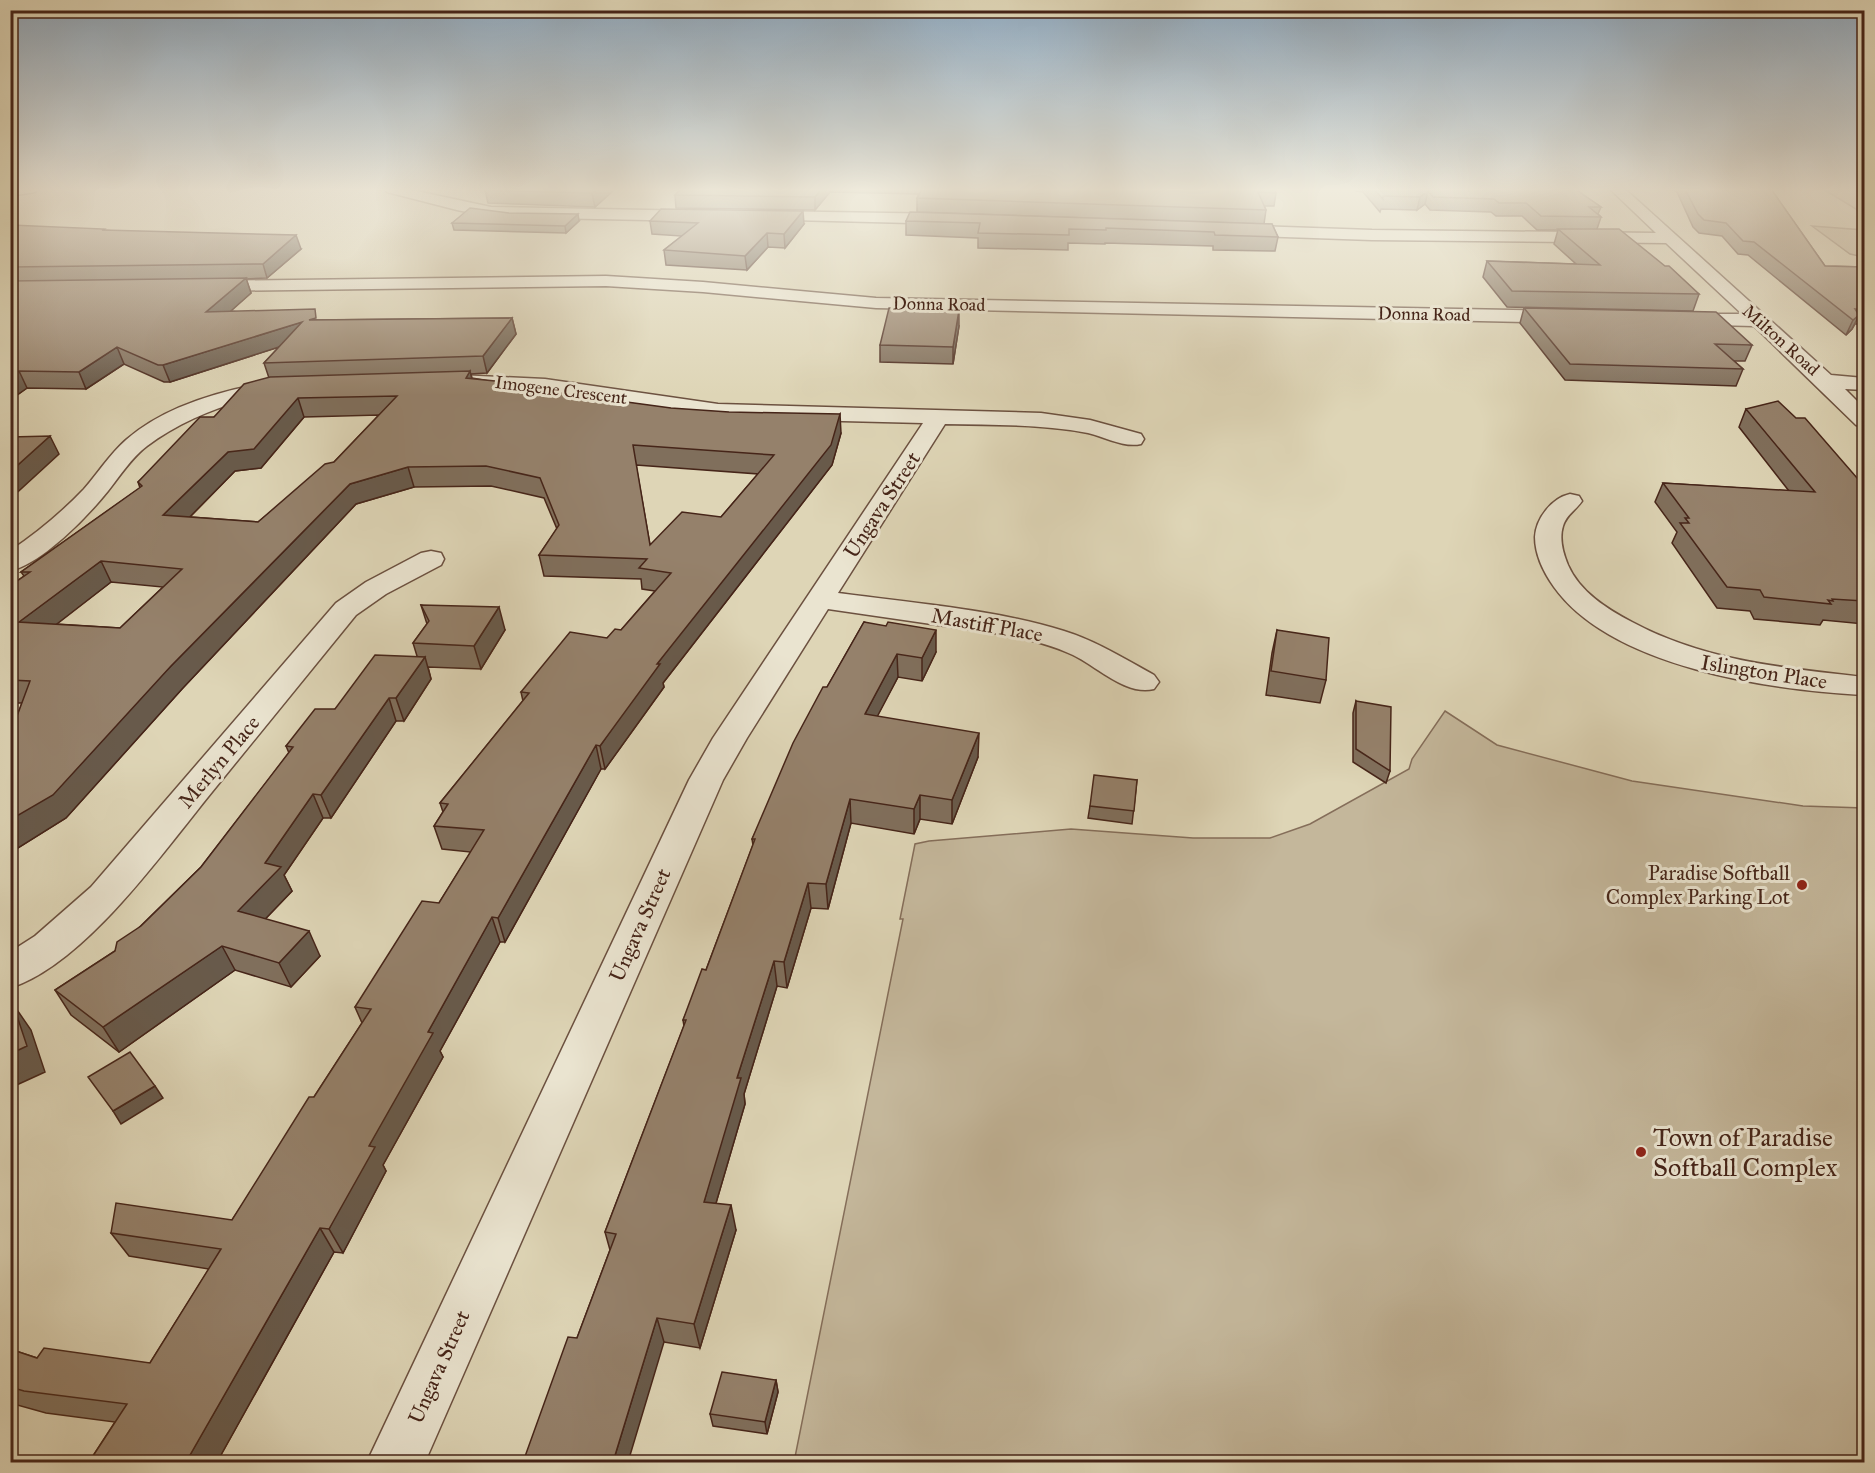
<svg xmlns="http://www.w3.org/2000/svg" width="1875" height="1473" viewBox="0 0 1875 1473" font-family="'IM FELL Great Primer',serif">
	<style>
		.green { fill: #c4b79b; stroke: #856e5a; stroke-width: 1.5 }
		.lines { fill: none; stroke-linecap: round; stroke-linejoin: round }
		.minor-casing { stroke: #6c5140; stroke-width: 3 }
		.primary-casing { stroke: #462519; stroke-width: 3 }
		.minor { fill: #eae4d0; fill-rule: evenodd }
		.primary { fill: #ded5b6; fill-rule: evenodd }
		.wall { fill: #806f5c; stroke: #462519; stroke-width: 1.5; fill-rule: evenodd }
		.shaded-wall { fill: #685a4b; stroke: #462519; stroke-width: 1.5 }
		.building { fill: #95816b; stroke: #462519; stroke-width: 1.5; fill-rule: evenodd }
		.poi-dot { fill: #8f2418; stroke: #eae4d0; stroke-width: 2 }
		.labels { text-anchor: middle; stroke-width: 6; stroke-linejoin: round; paint-order: stroke }
		.far-street-label { font-size: 18px; fill: #462519; stroke: #eae4d0 }
		.street-label { font-size: 21px; fill: #462519; stroke: #eae4d0 }
		.poi-label { font-size: 21px; fill: #462519; stroke: #eae4d0; text-anchor: end }
		.near-poi-label { font-size: 26px; fill: #462519; stroke: #eae4d0; text-anchor: start }
	</style>
	<rect width="100%" height="100%" fill="#ded5b6"/>
	<filter id="stains"><feTurbulence type="fractalNoise" baseFrequency=".00333" numOctaves="4"/><feColorMatrix values="0 0 0 0 .2 0 0 0 0 .09 0 0 0 0 .02 0 0 0 .5 -.17"/></filter>
	<radialGradient id="worn" r=".72"><stop offset=".6" stop-color="#630" stop-opacity="0"/><stop offset="1" stop-color="#630" stop-opacity=".3"/></radialGradient>
	<path class="green" d="M1823,189H1864V214Z
		M1812,226L1864,230V257L1850,254Z
		M1445,711L1497,745L1632,781L1803,806L1864,808V1462H794L903,919H900L915,844L929,841L1071,829L1193,838H1270L1310,824L1409,769L1412,759Z"/>
	<g class="lines">
		<defs>
			<path id="minor" d="M385,189H407L491,207L699,211L707,216L699,221L491,217L457,210L387,192Z
				M1610,189H1625L1831,375L1864,378V390L1845,389L1864,408V427L1856,425L1754,326L1675,324L1673,320L1675,316L1682,314H1742L1666,243L1372,240L1231,235L1223,230L1231,225L1372,230L1656,233Z
				M760,211L951,214L959,219L951,224L755,219L752,216L755,213Z
				M606,276L703,282L876,298L1567,311L1574,313L1576,317L1574,321L1567,323L876,308L703,292L606,286L204,291L198,290L195,286L198,282L204,281Z
				M458,375L545,379L718,404L1041,413L1090,420L1141,434L1144,439L1141,444C1124,448 1105,437 1088,433C1041,424 992,425 945,424L838,593C911,603 994,609 1064,631C1096,641 1125,659 1154,675L1159,682L1154,689C1126,696 1098,667 1073,655C1054,646 1034,641 1014,636L828,609L747,738L723,780L425,1462H367L689,780L713,738L923,423L718,418L545,391L451,385L448,381L451,377Z
				M278,381L285,383L289,387L285,391C272,395 259,396 245,400C211,409 175,425 147,446C131,458 120,476 108,491C87,517 43,563 10,571V551C37,533 62,512 84,489C98,473 110,454 126,440C166,405 226,389 278,381Z
				M1570,494L1579,496L1582,501C1576,510 1566,515 1563,526C1559,539 1563,553 1568,565C1580,592 1607,609 1632,622C1705,661 1783,668 1864,677V695C1772,690 1612,668 1554,587C1544,573 1535,555 1535,537C1536,518 1552,498 1570,494Z
				M431,551L441,553L444,559L441,565L386,594L356,615C308,674 260,733 212,792C163,852 85,964 10,988V952L35,936L91,887L336,603L366,582L421,553Z"/>
			<path id="primary" d="M10,189H37L35,192L10,196Z"/>
		</defs>
		<use href="#minor" class="minor-casing"/>
		<use href="#primary" class="primary-casing"/>
		<use href="#minor" class="minor"/>
		<use href="#primary" class="primary"/>
	</g>
	<path class="wall" d="M487,189H615L595,207L488,203L485,190Z
		M681,189H1274L1276,193L1274,206H1264L1266,210L1264,224L917,212V198L919,194L830,192L815,210L676,208L675,195Z
		M1355,189H1575L1601,207L1598,214L1601,217L1597,229L1699,294L1693,311L1507,307L1483,277L1487,261L1576,264L1554,244L1558,230H1537L1522,216H1496L1491,212L1430,210L1425,204L1417,210L1381,209L1380,212L1363,192L1356,191Z
		M1672,189H1771L1825,266L1864,267V324H1855L1852,329L1846,335L1748,255L1738,254L1722,236L1699,233L1693,227L1677,192Z
		M579,221L566,233L454,230L452,223Z
		M650,221L804,224L785,248L768,247L747,270L666,265L664,250L682,236L652,234Z
		M906,221L1272,224L1278,237L1275,251L1213,250V246L1105,243V244L1068,243V250L978,248V238L906,235Z
		M10,226L104,230L301,249L267,278L246,279L251,293L230,311L318,320L512,318L516,334L487,373L471,374L472,378L544,391L841,433L832,465L663,683L664,687L605,769H601L505,942H500L440,1051L443,1057L383,1165L386,1171L343,1253L334,1252L217,1462H89L115,1422L46,1413L10,1403V1349L37,1358L150,1363L209,1269L129,1256L111,1233L232,1220L314,1097L362,1023L355,1007L439,903L471,852L442,849L434,826L443,812L440,803L523,701L521,692L607,638L621,630L655,591L642,589L641,579L544,576L539,555L557,529L544,498L491,486L414,487L356,504L182,689L66,818L10,853V735L22,703H10V586L24,576L21,572L140,488L138,482L214,417L269,378L264,363L279,347L170,382H164L124,364L86,389L27,388L10,400ZM379,415L334,462L258,522L190,517L235,471L261,468L304,417ZM636,465L758,474L721,517L650,545ZM111,582L163,587L120,628L56,624Z
		M1524,308L1752,345L1745,361H1734L1743,369L1736,386L1565,380L1520,323Z
		M959,326L953,364L880,362V345Z
		M1746,409L1864,486V624L1823,620L1820,625L1754,619L1750,611L1717,608L1672,543L1677,532L1655,502L1663,483L1789,491L1739,427Z
		M421,605L505,630L481,669L428,667L431,679L404,721H396L331,818H323L284,875L292,891L265,919L320,956L291,987L235,970L119,1052L71,1015L55,990L115,951L201,867L289,753L286,746L335,709L417,656L413,643L427,624Z
		M864,622L936,652L922,681L898,677L877,716L978,757L952,824L920,819L914,834L851,823L828,909L811,908L787,988L777,986L744,1094L745,1104L716,1203L736,1230L700,1348L664,1342L577,1338L610,1250L605,1232L684,1026L683,1020L706,970L753,845L752,839L827,687Z
		M1277,630L1326,680L1320,703L1266,695L1272,653Z
		M1356,701L1390,771L1386,783L1353,762V713Z
		M1137,780L1132,824L1088,818L1090,806Z
		M776,1380L778,1392L767,1434L713,1426L710,1414Z"/>
	<path class="shaded-wall" d="M598,189H615L595,207L592,193Z
		M821,189H830V192L815,210V197Z
		M1428,191L1425,204L1417,210L1420,197Z
		M803,211L804,224L785,248L784,234Z
		M578,214L579,221L566,233L565,226Z
		M767,233L768,247L747,270L745,256Z
		M296,235L301,249L267,278L263,264Z
		M246,278L251,293L212,328L206,312Z
		M959,310V326L953,364V347Z
		M1859,315L1852,329L1846,335L1853,320Z
		M512,318L516,334L487,373L483,356Z
		M302,322L307,338L170,382L163,365Z
		M117,347L124,364L86,389L79,372Z
		M19,371L27,388L10,400V377Z
		M470,371L474,389L466,378Z
		M298,398L304,417L261,468L235,471L172,535L163,515L228,452Z
		M840,414L841,433L832,465L663,683L664,687L605,769L600,746L657,664Z
		M50,436L59,454L10,499V472Z
		M408,467L414,487L356,504L182,689L66,818L10,853V820L171,666L350,484Z
		M101,561L111,582L31,644L19,622Z
		M499,607L505,630L481,669L474,646Z
		M936,630V652L922,681V658Z
		M897,654L898,677L866,738L865,714Z
		M425,657L431,679L404,721L396,698Z
		M389,698L396,721L331,818L321,795Z
		M979,733L978,757L952,824V800Z
		M596,745L601,769L505,942L498,918Z
		M313,794L323,818L284,875L292,891L250,935L238,911L265,863Z
		M920,795V819L914,834V809Z
		M850,799L851,823L828,909L826,884Z
		M808,883L811,908L787,988L784,962Z
		M492,917L500,942L440,1051L443,1057L383,1165L386,1171L343,1253L329,1229L369,1146L428,1032Z
		M309,931L320,956L291,987L279,963Z
		M222,946L235,970L119,1052L103,1027Z
		M774,961L777,986L744,1094L745,1104L709,1227L704,1202L737,1078Z
		M13,1004L31,1030L45,1072L10,1088V1054Z
		M155,1086L163,1098L121,1124L113,1111Z
		M731,1205L736,1230L700,1348L694,1324Z
		M320,1228L334,1252L217,1462H186Z
		M657,1318L664,1342L628,1462H613Z
		M776,1380L778,1392L767,1434L765,1422Z"/>
	<path class="building" d="M487,189H598L592,193L485,190Z
		M681,189H821L815,197L675,195Z
		M922,189H1274L1276,193L1258,192L1266,210L917,198Z
		M1374,189H1575L1601,207H1589L1601,217L1541,216L1526,203H1499L1494,199L1433,197L1428,191L1420,197L1383,196V199Z
		M1685,189H1771L1825,266L1864,267V310L1855,309L1859,315L1853,320L1754,242L1743,241L1726,223L1704,220L1698,214Z
		M470,208L509,213L578,214L565,226L452,223Z
		M661,209L803,211L784,234L767,233L745,256L664,250L698,223L650,221Z
		M910,212L1272,224L1278,237L1215,235L1214,232L1106,228V230L1069,229V235L978,233L980,223L906,221Z
		M11,225L104,229L102,230L296,235L263,264L10,267V226Z
		M1558,229H1619L1665,266H1669L1699,294L1512,291L1487,261L1600,265Z
		M246,278L206,312L315,309L316,318L309,320L512,318L483,356L264,363L302,322L163,365H158L117,347L79,372L19,371L10,377V281Z
		M889,308L959,310L953,347L880,345Z
		M1524,308L1716,312L1752,345L1715,344L1743,369L1570,364Z
		M470,371L466,378L543,386L538,390L671,408L729,412L840,414L831,445L657,664H660L600,746L596,745L498,918L492,917L428,1032L433,1033L369,1146L375,1147L329,1229L320,1228L186,1462H89L127,1404L24,1391L10,1387V1349L37,1358L44,1348L150,1363L221,1249L111,1233L116,1203L232,1220L309,1097H314L371,1009L355,1007L422,901L439,903L484,830L434,826L448,804L440,803L529,693L521,692L570,632L607,638L615,629L621,630L671,573L639,568L647,559L539,555L559,525L540,478L486,466L408,467L350,484L171,666L53,795L10,820V735L30,681L10,680V586L30,572H21L142,486L138,482L200,417H214L244,384L270,377ZM397,396L334,462L325,464L258,522L163,515L228,452L254,449L298,398ZM633,445L774,455L721,517L682,512L650,545ZM101,561L182,569L120,628L19,622Z
		M1778,401L1796,418H1805L1864,486V601L1832,599L1833,601L1828,600L1831,604L1764,597L1760,590L1727,587L1680,523H1689L1685,518H1689L1663,483L1815,492L1746,409Z
		M50,436L10,472V437Z
		M421,605L499,607L474,646L413,643L429,621Z
		M864,622L886,626L888,622L936,630L922,658L897,654L865,714L979,733L952,800L920,795L914,809L850,799L826,884L808,883L784,962L774,961L737,1078H741L704,1202L731,1205L694,1324L657,1318L613,1462H523L568,1337L577,1338L616,1234L605,1232L686,1020H683L702,969L706,970L755,839H752L793,743L823,687H827Z
		M1277,630L1329,638L1326,680L1271,671Z
		M375,655L425,657L396,698H389L321,795L313,794L265,863L281,867L238,911L309,931L279,963L222,946L103,1027L55,990L115,951L117,942L141,926L201,867L293,747L286,746L315,709H335Z
		M1356,701L1391,707L1390,771L1356,749Z
		M1094,775L1137,780L1134,811L1090,806Z
		M13,1004L27,1046L10,1054V1005Z
		M130,1052L155,1086L113,1111L88,1077Z
		M722,1372L776,1380L765,1422L710,1414Z"/>
	<linearGradient id="sky" x2="0" y2="1"><stop stop-color="#8fa9bf"/><stop offset="0.48" stop-color="#f0ecde"/><stop offset="1" stop-color="#f0ecde" stop-opacity="0"/></linearGradient>
	<rect width="1875" height="395" fill="url(#sky)"/>
	<g class="poi-dot">
		<circle cx="1802" cy="885" r="6"/>
		<circle cx="1641" cy="1152" r="6"/>
	</g>
	<g class="labels">
		<g class="far-street-label">
			<text transform="translate(939 304) rotate(1)" y="6">Donna Road</text>
			<text transform="translate(1424 314) rotate(1)" y="6">Donna Road</text>
			<text transform="translate(1781 340) rotate(42)" y="6">Milton Road</text>
			<text transform="translate(561 390) rotate(7)" y="6">Imogene Crescent</text>
		</g>
		<g class="street-label">
			<text transform="translate(882 505) rotate(-57)" y="7">Ungava Street</text>
			<text transform="translate(987 625) rotate(10)" y="7">Mastiff Place</text>
			<text transform="translate(1764 672) rotate(9)" y="7">Islington Place</text>
			<text transform="translate(219 762) rotate(-50)" y="7">Merlyn Place</text>
			<text transform="translate(640 925) rotate(-66)" y="7">Ungava Street</text>
			<text transform="translate(439 1367) rotate(-66)" y="7">Ungava Street</text>
		</g>
		<g class="poi-label">
			<text x="1790" y="880">Paradise Softball<tspan x="1790" dy="24">Complex Parking Lot</tspan></text>
		</g>
		<g class="near-poi-label">
			<text x="1653" y="1146">Town of Paradise<tspan x="1653" dy="30">Softball Complex</tspan></text>
		</g>
	</g>
	<rect width="1875" height="1473" fill="none" stroke="#ded5b6" stroke-width="36"/>
	<rect x="12" y="12" width="1851" height="1449" fill="none" stroke="#462519" stroke-width="3"/>
	<rect x="18" y="18" width="1839" height="1437" fill="none" stroke="#462519" stroke-width="1.5"/>
	<rect width="100%" height="100%" filter="url(#stains)"/>
	<rect width="100%" height="100%" fill="url(#worn)"/>
</svg>
